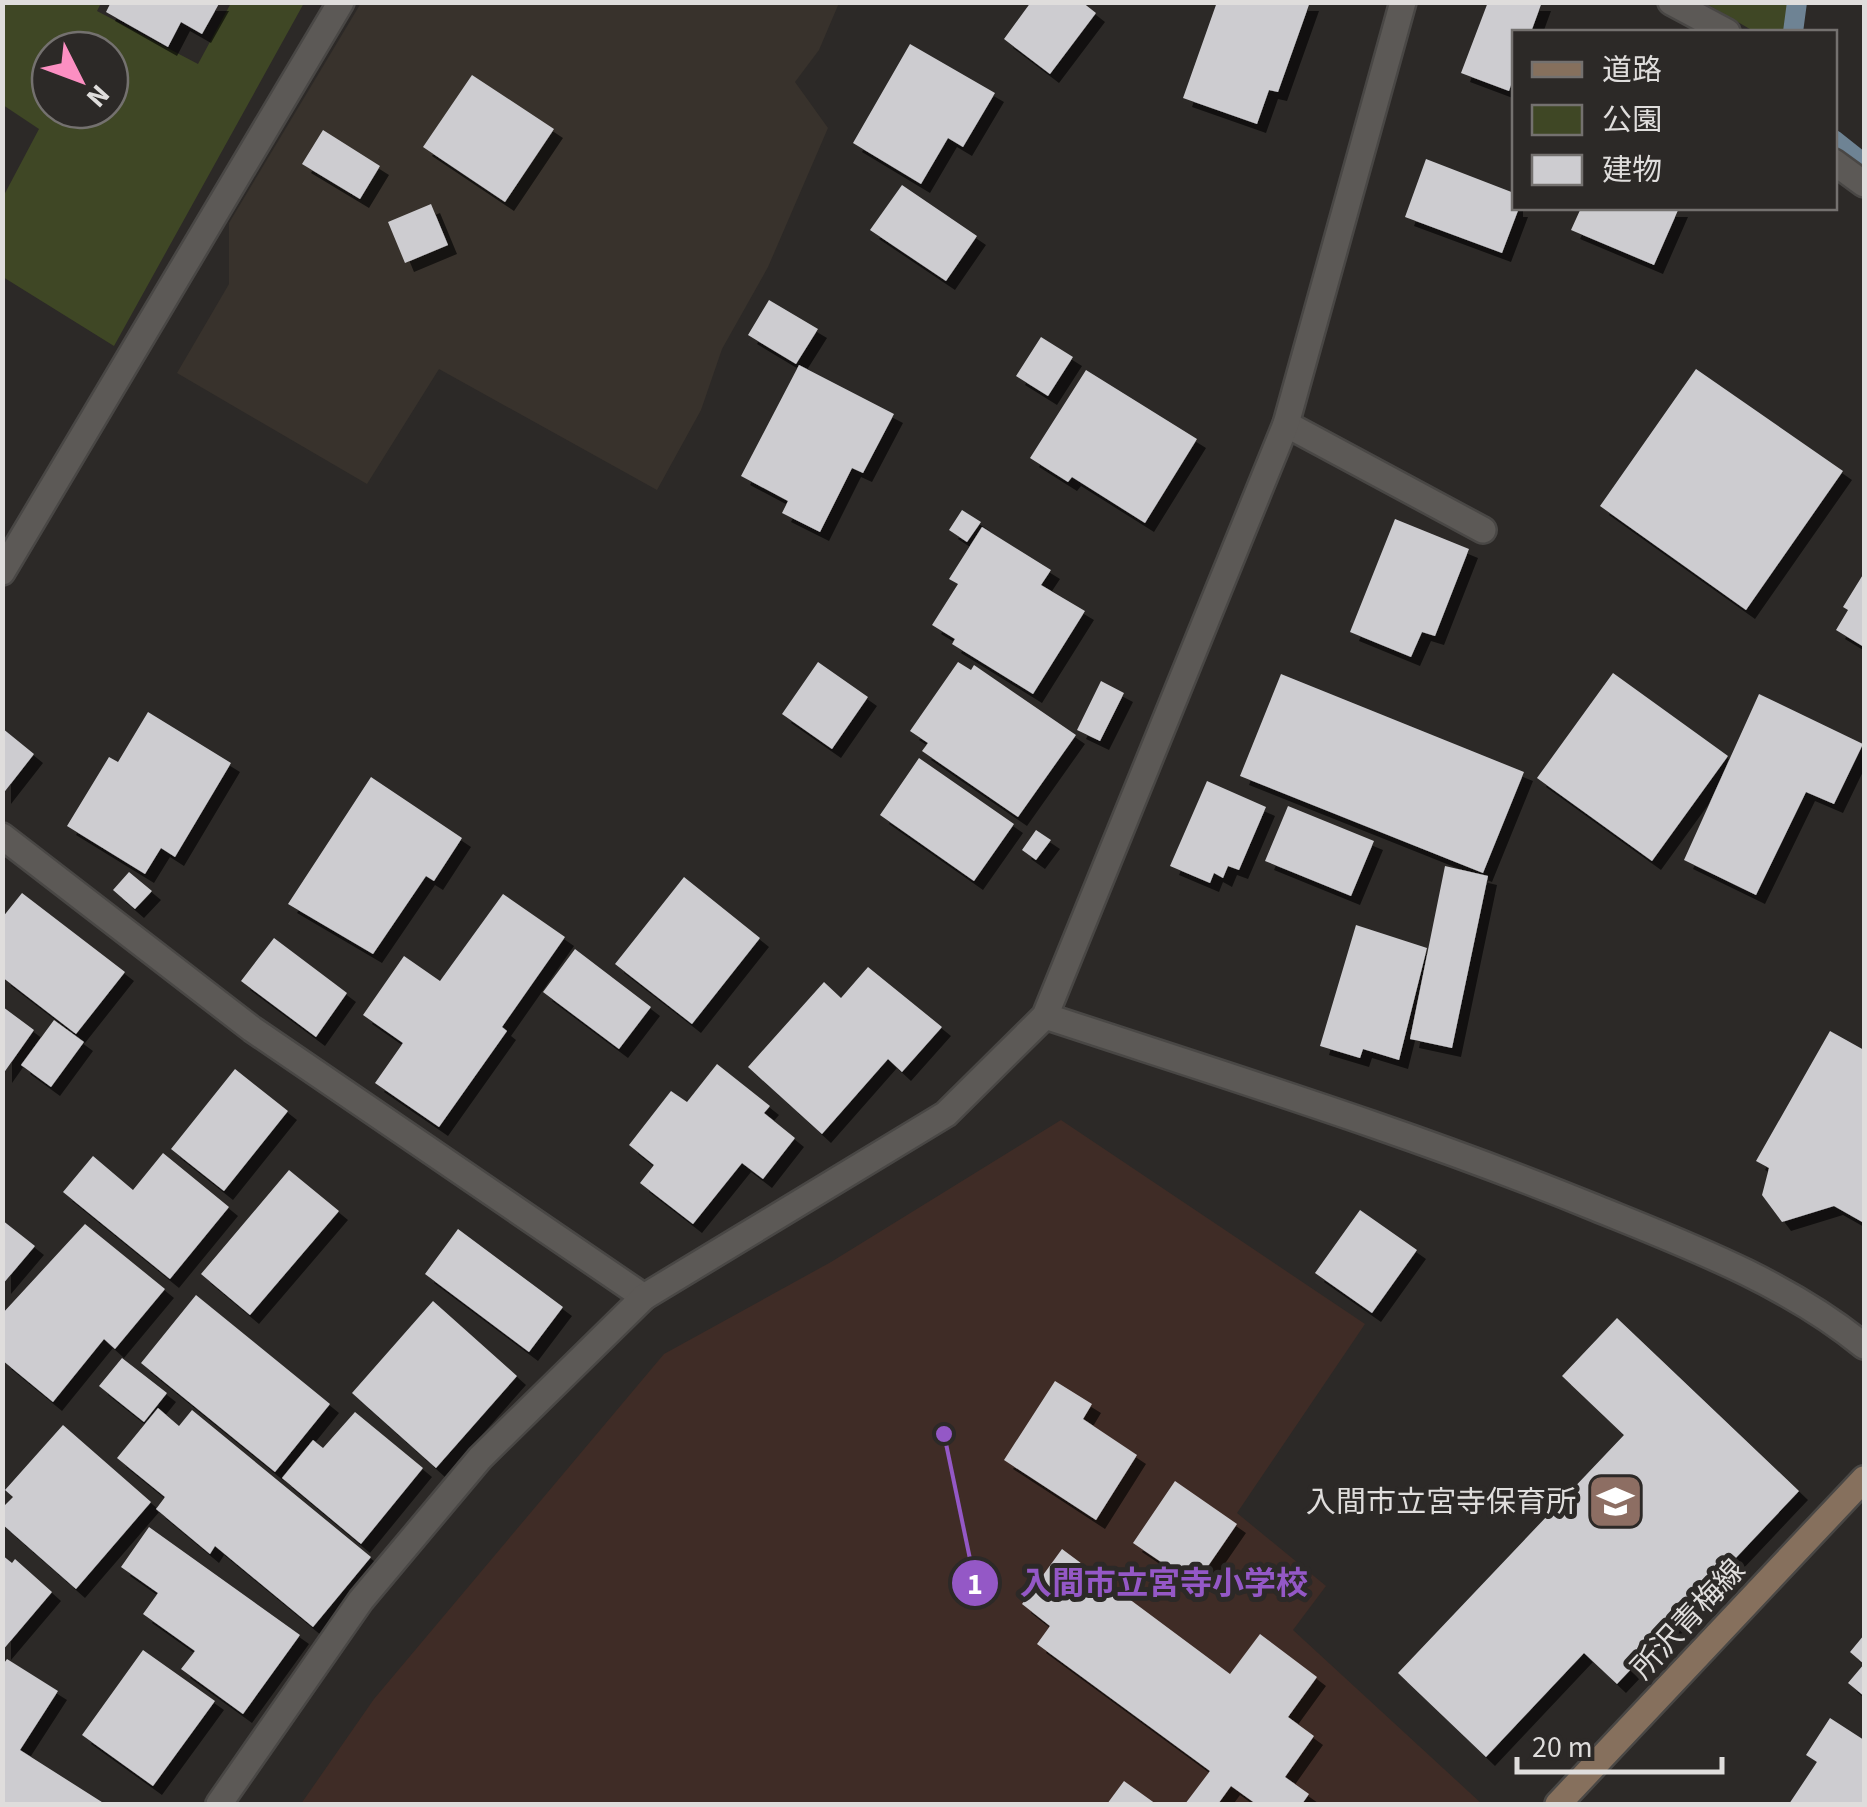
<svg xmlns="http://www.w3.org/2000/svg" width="1867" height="1807" viewBox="0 0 1867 1807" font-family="'Source Sans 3','Noto Sans JP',sans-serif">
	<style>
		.built { fill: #38322c }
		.education { fill: #3f2c26 }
		.green { fill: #3f4725; fill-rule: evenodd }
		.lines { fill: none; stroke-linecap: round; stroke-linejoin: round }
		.stream { stroke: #6e8394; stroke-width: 20 }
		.building { fill: #cdccd0; filter: url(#shadow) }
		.service-casing { stroke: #494745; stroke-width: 30 }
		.minor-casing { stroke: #494745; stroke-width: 30 }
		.tertiary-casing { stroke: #494745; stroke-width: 30 }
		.secondary-casing { stroke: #494745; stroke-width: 30 }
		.service { stroke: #5c5956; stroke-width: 25 }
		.minor { stroke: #5c5956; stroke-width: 25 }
		.tertiary { stroke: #5c5956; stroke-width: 25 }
		.secondary { stroke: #86705d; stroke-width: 25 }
		.labels { text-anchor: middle; stroke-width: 10; stroke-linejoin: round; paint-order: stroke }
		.poi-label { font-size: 30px; fill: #dfdddc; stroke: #2c2927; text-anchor: end }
		.street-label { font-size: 30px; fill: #dfdddc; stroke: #2c2927 }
		.leader { fill: none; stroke: #9458c6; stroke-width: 4 }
		.callout-dot { fill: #9458c6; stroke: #2c2927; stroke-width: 4 }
		.mark-label { font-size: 30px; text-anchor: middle; font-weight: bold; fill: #fff }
		.callout-label { font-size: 32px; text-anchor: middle; font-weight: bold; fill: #9458c6; stroke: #2c2927; stroke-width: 10; stroke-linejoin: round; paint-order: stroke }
	</style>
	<defs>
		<filter id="shadow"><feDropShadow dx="9" dy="9" stdDeviation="0" flood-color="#0009"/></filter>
	</defs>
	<rect width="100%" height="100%" fill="#2c2927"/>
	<path class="built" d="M361,3H839L819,50L795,82L828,128L768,267L722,349L701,410L657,490L439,369L367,484L177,373L229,284V223Z"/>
	<path class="education" d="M1061,1120L1365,1324L1237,1513L1326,1586L1293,1630L1482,1804H301L374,1699L664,1354L831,1262Z"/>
	<path class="green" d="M2,3H101L97,11L198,64L231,3H304L114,346L3,277V197L39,129L3,105ZM50,50H110V110H50Z
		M1705,3H1790L1786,32H1755Z"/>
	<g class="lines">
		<path class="stream" d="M1793,32L1797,2
			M1834,140L1864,164"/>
	</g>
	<path class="building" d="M111,2H220L202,34L181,22L168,47L106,12Z
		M1031,2H1082L1096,13L1050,74L1004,39Z
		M1217,2H1310L1278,92L1269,90L1257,124L1183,98Z
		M1488,2H1542L1531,32H1514V76L1509,91L1461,73Z
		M910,44L995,93L963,147L948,138L921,184L853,143Z
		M472,75L554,129L505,202L423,147Z
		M323,130L380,166L360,199L302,164Z
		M1426,159L1514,193V208H1519L1502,253L1405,217Z
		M902,185L977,236L946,281L870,230Z
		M431,204L448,245L405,263L388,222Z
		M1581,208H1679L1654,265L1571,230Z
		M769,300L818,329L796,364L748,335Z
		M1041,337L1073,357L1048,396L1016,376Z
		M799,365L894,414L863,473L852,468L820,532L782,513L788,501L741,476Z
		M1696,369L1843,471L1746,610L1600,506Z
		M1086,370L1197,439L1145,523L1072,477L1068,482L1030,458Z
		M962,510L981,522L967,542L949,530Z
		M1395,519L1469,549L1435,636L1422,632L1411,657L1350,632Z
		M982,527L1051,570L1041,585L1085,611L1033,694L952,644L955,639L932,625L958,584L949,579Z
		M1864,573V647L1836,630L1848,610L1843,607Z
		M818,662L868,697L832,749L782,714Z
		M958,662L971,670L974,665L1076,735L1018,817L922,751L928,743L910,731Z
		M1613,673L1728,756L1652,861L1537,778Z
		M1281,674L1524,772L1483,873L1240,776Z
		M1101,681L1124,693L1100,741L1077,730Z
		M1759,694L1863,744L1834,804L1806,792L1756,895L1684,860Z
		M148,712L231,763L175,857L161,848L145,874L67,826L109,757L118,762Z
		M2,728L34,754L2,795Z
		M919,758L1014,824L974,881L880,815Z
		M371,777L462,838L434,881L426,876L373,954L288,904Z
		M1207,781L1266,807L1239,870L1228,866L1223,878L1214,873L1210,883L1170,866Z
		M1288,806L1374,841L1351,896L1265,861Z
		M1036,830L1051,840L1036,860L1022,850Z
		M1445,866L1488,876L1452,1048L1410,1039Z
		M129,872L152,891L135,909L113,890Z
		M684,877L760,938L692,1024L615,964Z
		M22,893L125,972L76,1034L2,977V918Z
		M503,894L565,937L502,1027L507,1031L439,1127L375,1083L403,1043L363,1015L404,956L440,981Z
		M1356,925L1427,948L1399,1060L1363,1049L1360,1058L1320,1046Z
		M274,938L347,993L316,1037L241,981Z
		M575,949L651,1007L619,1049L543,992Z
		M868,967L942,1027L902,1072L888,1059L822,1134L748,1067L824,982L841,998Z
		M3,1007L34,1030L3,1074Z
		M54,1020L84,1042L51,1087L21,1065Z
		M1830,1031L1864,1050V1223L1834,1206L1782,1222L1762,1195L1769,1168L1756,1161Z
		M717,1064L770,1106L764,1113L795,1138L763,1179L742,1163L693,1224L640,1183L654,1165L629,1145L671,1091L687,1102Z
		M235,1069L288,1111L224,1191L171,1149Z
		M163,1153L229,1207L170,1279L63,1192L93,1156L133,1190Z
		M289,1170L339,1211L250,1315L201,1274Z
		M1360,1210L1417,1250L1372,1313L1315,1273Z
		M2,1220L35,1246L2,1285Z
		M85,1224L165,1289L115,1349L104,1339L53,1402L2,1360V1314Z
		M458,1229L563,1307L529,1352L425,1274Z
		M196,1295L330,1404L275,1472L141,1363Z
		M433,1301L517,1376L436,1468L352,1393Z
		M1617,1318L1799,1491L1617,1684L1584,1653L1486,1757L1398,1673L1624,1435L1562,1376Z
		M122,1358L167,1393L144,1422L99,1386Z
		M1055,1381L1092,1404L1083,1419L1137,1455L1096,1520L1004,1460Z
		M158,1408L179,1426L192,1410L371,1557L313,1627L215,1546L210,1554L156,1509L165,1497L117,1458Z
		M355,1412L423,1468L361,1544L282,1478L313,1440L323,1448Z
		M63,1425L151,1502L76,1589L2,1524V1508L13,1497L5,1490Z
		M1175,1481L1237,1524L1195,1585L1133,1543Z
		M149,1527L300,1635L243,1714L181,1669L195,1651L143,1614L158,1593L121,1567Z
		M1062,1549L1230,1674L1260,1634L1317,1677L1288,1717L1314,1736L1285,1777L1309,1794L1302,1804H1256L1231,1786L1218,1804H1185L1210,1771L1037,1644L1050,1626L1022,1604Z
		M2,1555L12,1563L15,1559L52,1592L2,1651Z
		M1864,1635V1696L1848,1683L1864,1664L1850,1652Z
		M143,1650L215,1701L153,1786L82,1735Z
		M7,1659L58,1691L20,1750L105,1804H2V1666Z
		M1830,1718L1864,1740V1804H1789L1817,1762L1806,1755Z
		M1124,1781L1156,1804H1107Z"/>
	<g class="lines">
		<defs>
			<path id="service" d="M1671,2L1727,32
				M1834,162L1864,184
				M1286,424L1483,530"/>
			<path id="minor" d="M2,572L341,2
				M2,836L252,1029L644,1297"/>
			<path id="tertiary" d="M1403,2L1286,424L1045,1016C1230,1077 1415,1134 1596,1208C1687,1245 1788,1283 1864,1346
				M219,1804L361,1600L480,1458L644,1297L946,1114L1045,1016"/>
			<path id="secondary" d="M1558,1804L1864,1479"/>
		</defs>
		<use href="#service" class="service-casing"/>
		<use href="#minor" class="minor-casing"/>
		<use href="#tertiary" class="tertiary-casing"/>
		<use href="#secondary" class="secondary-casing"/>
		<use href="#service" class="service"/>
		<use href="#minor" class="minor"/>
		<use href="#tertiary" class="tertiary"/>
		<use href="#secondary" class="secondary"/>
	</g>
	<defs>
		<symbol id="school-square" viewBox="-11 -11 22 22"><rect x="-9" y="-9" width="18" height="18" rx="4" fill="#8d6e63" stroke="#2c2927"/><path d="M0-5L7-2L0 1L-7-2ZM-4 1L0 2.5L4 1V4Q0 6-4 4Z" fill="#fff"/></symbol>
	</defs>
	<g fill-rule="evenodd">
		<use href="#school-square" x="1584" y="1470" width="63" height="63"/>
	</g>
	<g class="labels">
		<g class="poi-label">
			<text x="1576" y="1512">入間市立宮寺保育所</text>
		</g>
		<g class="street-label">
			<text transform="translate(1688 1619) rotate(-47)" y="10">所沢青梅線</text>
		</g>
	</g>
	<path class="leader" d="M944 1434L975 1583"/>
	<g class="callout-dot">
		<circle cx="944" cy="1434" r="10"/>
		<circle cx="975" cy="1583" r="25"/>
	</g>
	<g class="mark-label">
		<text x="975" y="1594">1</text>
	</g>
	<g class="callout-label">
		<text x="1164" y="1594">入間市立宮寺小学校</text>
	</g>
	<rect width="1867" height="1807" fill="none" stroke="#dfdddc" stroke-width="10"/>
	<rect x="1512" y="30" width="325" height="180" fill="#2c2927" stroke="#74716f" stroke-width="2.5"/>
	<rect x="1532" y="62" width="50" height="15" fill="#86705d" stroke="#74716f" stroke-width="2.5"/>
	<text x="1602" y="80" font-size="30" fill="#dfdddc">道路</text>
	<rect x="1532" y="105" width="50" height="30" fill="#3f4725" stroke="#74716f" stroke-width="2.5"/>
	<text x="1602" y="130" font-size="30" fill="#dfdddc">公園</text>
	<rect x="1532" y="155" width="50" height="30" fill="#cdccd0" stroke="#74716f" stroke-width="2.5"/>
	<text x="1602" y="180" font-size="30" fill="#dfdddc">建物</text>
	<g transform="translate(80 80) rotate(132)"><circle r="48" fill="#2c2927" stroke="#74716f" stroke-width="2.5"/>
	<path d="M0-8L18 38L0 25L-18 38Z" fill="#fc8fc2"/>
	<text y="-15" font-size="28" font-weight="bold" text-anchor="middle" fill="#dfdddc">N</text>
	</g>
	<path d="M1517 1757v15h205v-15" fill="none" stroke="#dfdddc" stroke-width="5"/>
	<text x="1532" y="1757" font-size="30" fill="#dfdddc" stroke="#2c2927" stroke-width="8" paint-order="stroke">20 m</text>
</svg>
